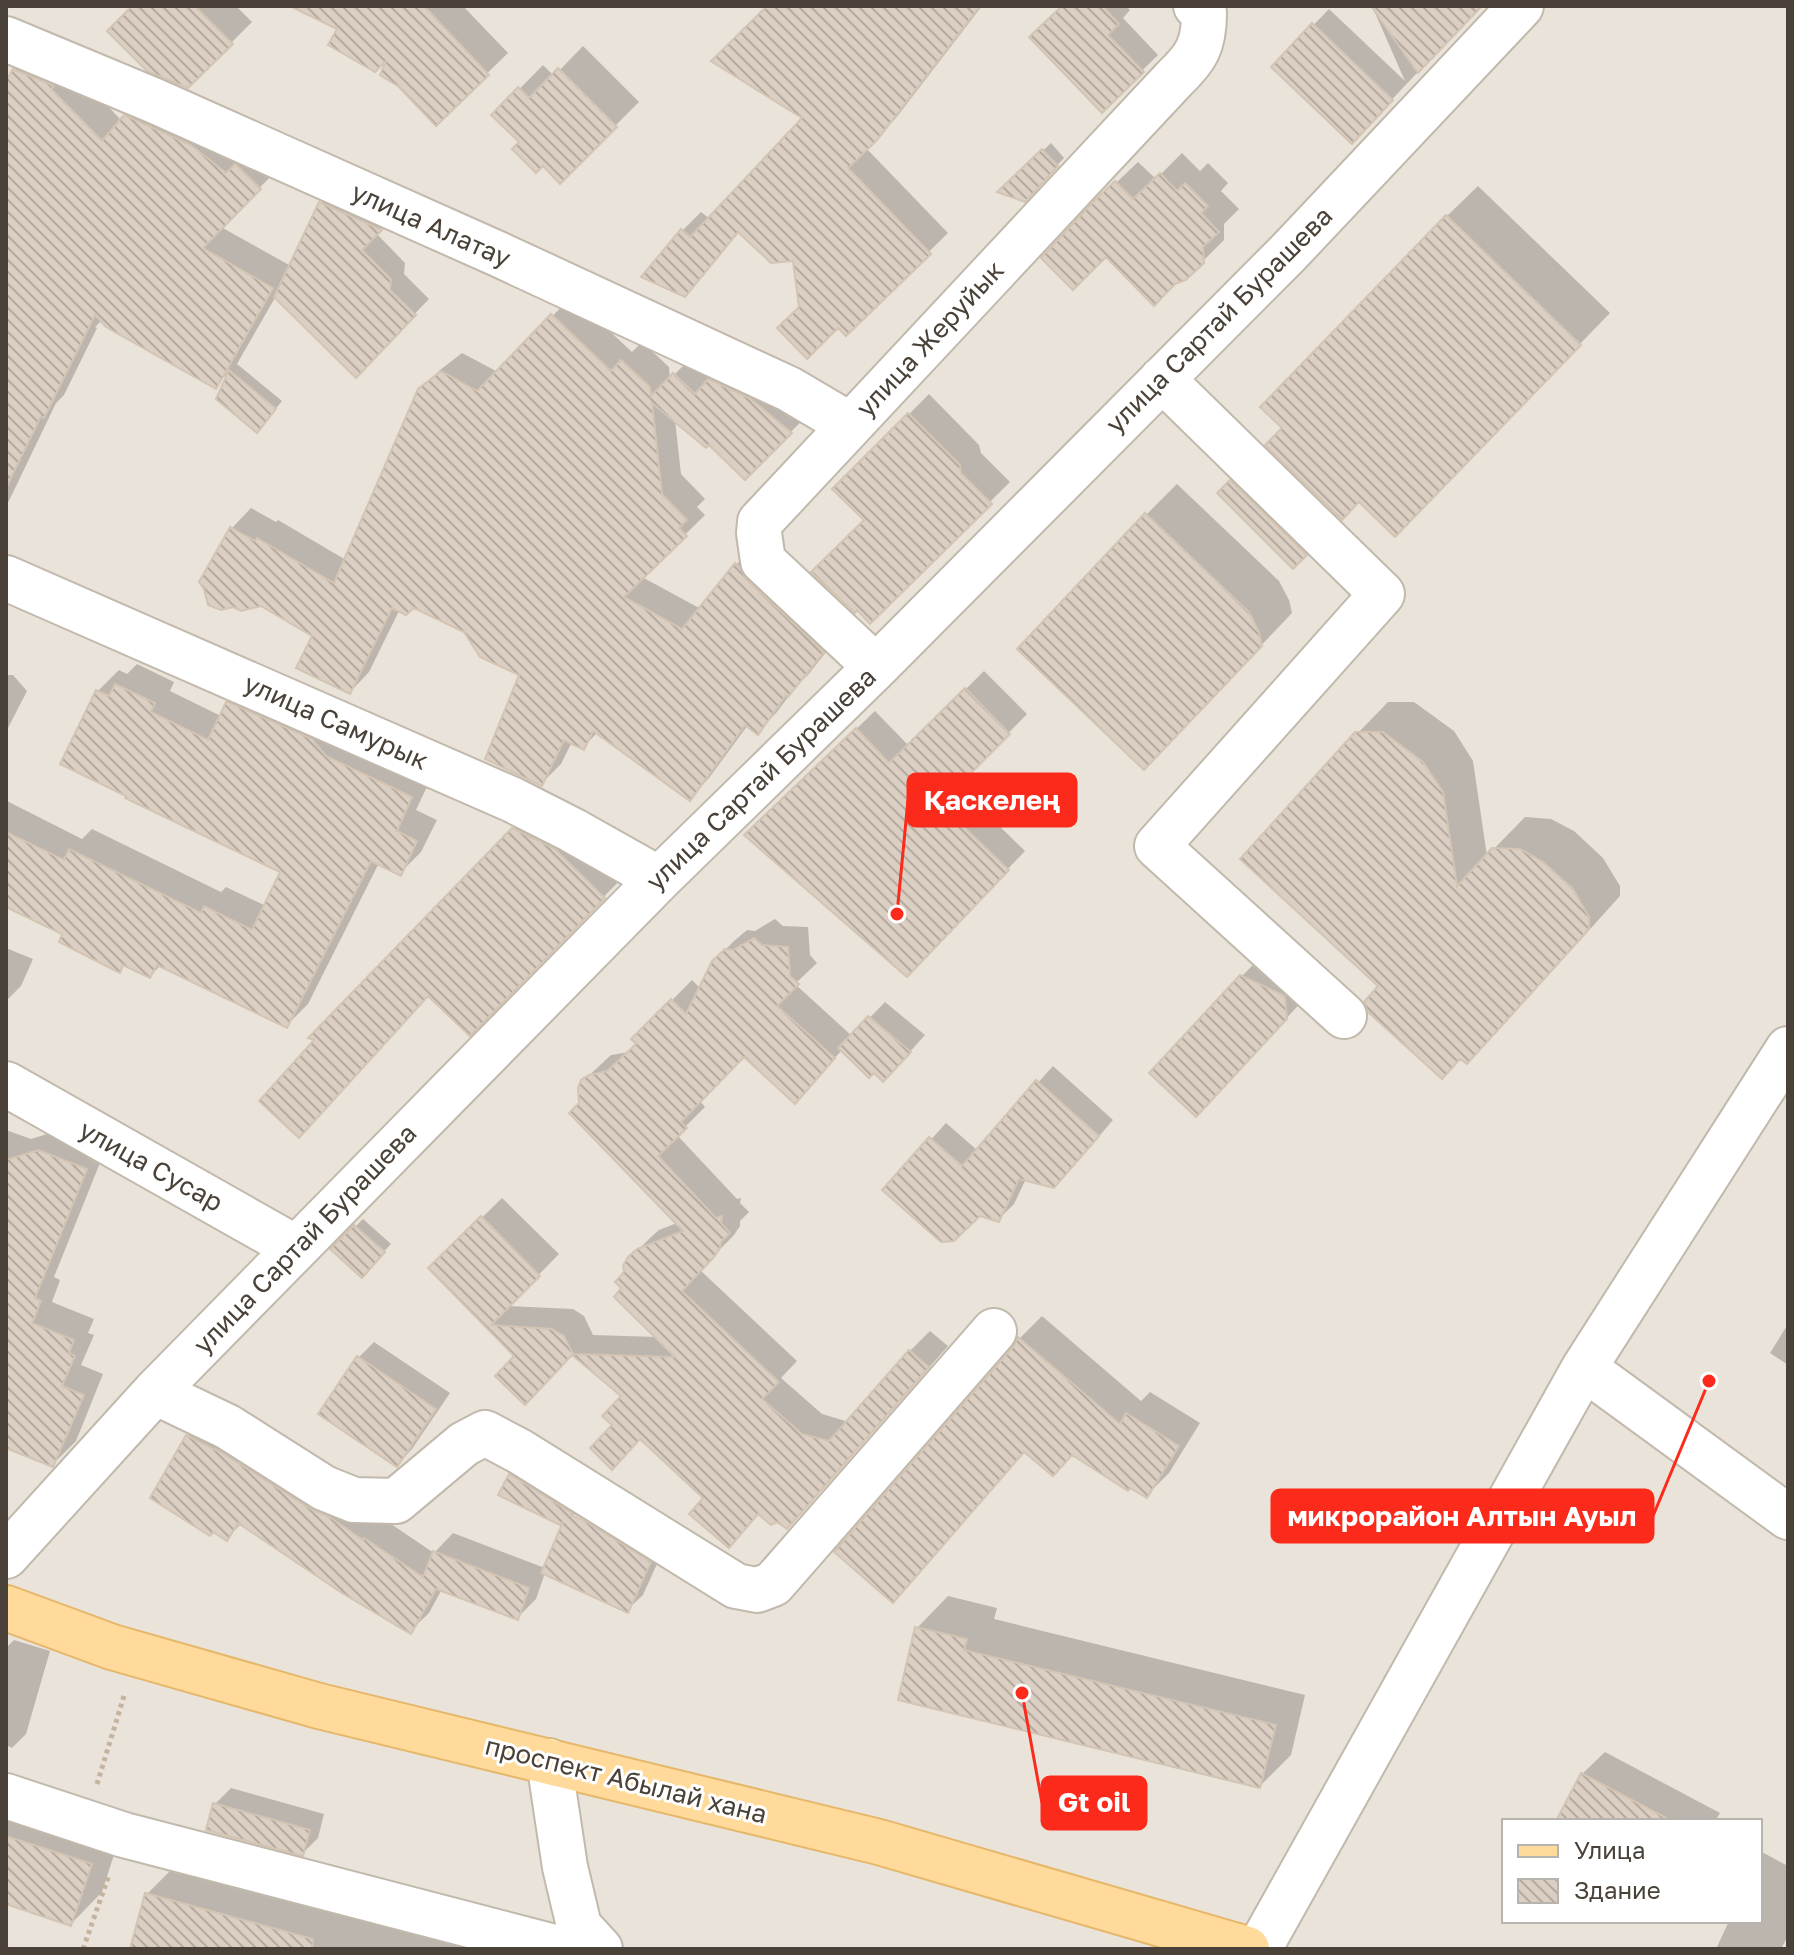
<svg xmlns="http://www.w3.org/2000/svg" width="1794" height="1955" viewBox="0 0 1794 1955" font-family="'Golos Text',sans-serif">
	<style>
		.residential { fill: #eae3d9; fill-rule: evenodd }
		.shadow { fill: #0003; fill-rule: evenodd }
		.building { fill: url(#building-back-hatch); stroke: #d3c4b3; stroke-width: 2 }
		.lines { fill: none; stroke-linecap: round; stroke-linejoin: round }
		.minor-casing { stroke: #c2b9ad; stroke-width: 48 }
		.major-casing { stroke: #e6b669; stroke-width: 48 }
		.path { stroke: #c4b39e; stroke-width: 5; stroke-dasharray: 4 4; stroke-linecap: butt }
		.minor { stroke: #fff; stroke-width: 44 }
		.major { stroke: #ffda9b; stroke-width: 44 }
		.labels { text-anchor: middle; stroke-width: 6; stroke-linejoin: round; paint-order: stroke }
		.street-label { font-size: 26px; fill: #4a4238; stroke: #fff }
		.leader { fill: none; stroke: #fc2a1b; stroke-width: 3 }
		.callout-dot { fill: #fc2a1b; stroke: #fff; stroke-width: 3 }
		.callout { fill: #fc2a1b; stroke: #fc2a1b; stroke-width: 3 }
		.callout-label { font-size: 28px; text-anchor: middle; font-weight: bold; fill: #fff }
	</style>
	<defs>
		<pattern id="building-back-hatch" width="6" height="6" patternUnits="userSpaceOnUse" patternTransform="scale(2)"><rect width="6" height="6" fill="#dbcfc3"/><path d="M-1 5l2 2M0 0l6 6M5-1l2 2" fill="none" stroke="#b4aa9f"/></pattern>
	</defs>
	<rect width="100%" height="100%" fill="#f6f2eb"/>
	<path class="residential" d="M6,6H1788V1949H6ZM1504,1821H1760V1921H1504Z"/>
	<path class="shadow" d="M135,6H236L252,22L188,86Z
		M307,6H463L508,53L436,123L399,84L392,54L340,29Z
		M765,6H982L896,118L866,148L948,233L846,333L838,325L801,307L795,258L740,231L704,275L685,295L682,231L701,212L710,219L805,118Z
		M1064,6H1126L1130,10L1123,18L1158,55L1102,110Z
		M1372,6H1480L1368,125L1274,66L1329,9L1405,81Z
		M583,46L639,102L560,181L494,115L543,65L554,76Z
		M36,50L70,67L122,121L147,96L280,167L221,227L291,266L321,203L336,187L395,214L376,233L405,263L404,274L429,299L356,375L276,296L237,364L282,401L264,423L230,371L215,386L102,320L95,327L97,328L64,395L56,403L6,507V85L15,70Z
		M1051,143L1064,158L1024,200L1001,191Z
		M1182,153L1200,171L1208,163L1228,183L1221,191L1239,209L1224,224V240L1202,262L1094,204L1138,162L1156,179Z
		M1478,186L1610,313L1426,503L1285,428L1447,216Z
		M572,296L632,352L642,342L669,367L670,379L694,355L810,413L745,477L709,442L675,420L681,474L705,499L697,507L705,515L642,577L701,609L736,565L756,545L842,632L808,675L796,686L777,712L758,732L748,725L709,778L690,798L598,732L583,747L572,742L561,764L541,784L522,674L465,630L414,606L400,609L369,672L350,692L314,635L261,603L202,582L232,528L251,508L276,522L278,520L346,560L420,390L440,370L462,353L498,372Z
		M929,394L979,445L981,453L1010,482L870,621L866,520L835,489Z
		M1247,466L1321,539L1293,567L1220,493Z
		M1177,484L1279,581L1289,600L1292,613L1175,736L1146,515Z
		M137,664L174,682L170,691L221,716L227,704L249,682L432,776L416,810L437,820L421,852L400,873L379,863L308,1004L287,1025L162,964L150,976L126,964L120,970L65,934L6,905L7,801L82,839L92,829L221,892L226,887L266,906L283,871L98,691L119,670L127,674Z
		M984,671L1027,714L957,785L1025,851L925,956L765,817L875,711L909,746Z
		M6,675H13L27,691L6,732Z
		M1388,702H1414L1454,731L1473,761L1487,856L1525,817L1551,819L1574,831L1603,858L1620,886V896L1498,1031L1467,1062L1381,986L1357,734Z
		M543,800L632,868L470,1033L430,995L328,1106L514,829Z
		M775,919L783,926L808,927L810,955L817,963L795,984L852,1036L885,1002L925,1035L899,1064L842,1050L795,1101L744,1055L699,1100L705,1107L677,1135L737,1199L741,1198L740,1203L749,1212L740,1221V1226L734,1235L700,1270L797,1361L781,1378L822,1414L849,1422L910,1351L930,1331L948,1346L807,1507L787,1527L760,1513L729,1545L706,1498L641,1437L615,1425L624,1396L573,1353L545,1382L431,1268L502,1198L559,1254L508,1306L573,1309L584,1316L593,1335L657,1337L624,1288L626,1273L630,1258L651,1237L659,1230L677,1223L581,1104L583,1081L611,1055L629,1052L638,1043L634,1039L692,980L700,988L713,962L734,941L747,930L755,931Z
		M6,948L33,959L21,986L6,1001Z
		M1265,953L1310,993L1219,1090L1241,977Z
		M1053,1066L1113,1120L1070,1170L1026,1179L1014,1204L999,1219L885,1190L946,1123L977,1150Z
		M6,1130L31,1139L60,1130L106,1148L54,1277L60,1280L52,1302L94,1319L88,1333L94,1335L81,1365L103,1374L76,1441L52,1465L6,1446Z
		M363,1219L391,1244L362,1275L333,1249Z
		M1042,1316L1141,1401L1150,1392L1200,1423L1169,1473L1147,1495L1074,1453L1026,1450L915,1578L893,1601L1020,1338Z
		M1788,1324V1365L1770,1353Z
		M374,1342L450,1393L412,1449L397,1465L359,1357Z
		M206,1417L385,1520L434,1553L453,1533L545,1568L569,1514L510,1475L526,1460L665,1546L643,1595L627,1610L545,1573L536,1599L517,1618L442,1589L429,1613L410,1631L242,1523L227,1538L152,1497L188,1436ZM573,1514L594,1524L593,1527L573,1518Z
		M948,1596L997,1608L994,1619L1305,1695L1291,1755L1260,1786L900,1699L917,1628Z
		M14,1640L50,1651L26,1734L12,1748L6,1745V1648Z
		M1605,1752L1720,1813L1715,1821H1558L1582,1774Z
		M231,1788L324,1814L318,1838L302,1854L215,1804Z
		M6,1795L121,1833L102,1892L71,1924L6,1902Z
		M1760,1851L1788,1866V1936L1781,1949H1716L1729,1921H1760Z
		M178,1863L493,1949H132L147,1894Z"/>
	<path class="building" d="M132,6H195L233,44L188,88L147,71L107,31Z
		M290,6H424L489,75L436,126L398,86L380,75L386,61L375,72L328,45L337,29Z
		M767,6H980L877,140L848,168L931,254L846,336L838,328L807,359L777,328L799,307L793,261L771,263L738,232L685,297L641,277L681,229L690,237L802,118L711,61Z
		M1062,6H1103L1119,24L1108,35L1144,72L1102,113L1029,37Z
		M1371,6H1482L1418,73Z
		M1312,23L1393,100L1352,144L1271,67Z
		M558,68L617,127L560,184L543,166L536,173L512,149L519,142L491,115L518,87L529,98Z
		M13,69L54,86L51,89L102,141L124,115L191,145L226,173L235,164L261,189L203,248L273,288L216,389L106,327L95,315L44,418L41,416L6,488V81Z
		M1042,149L1058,166L1025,202L997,192Z
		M1160,173L1177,191L1185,183L1208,206L1201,213L1219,232L1203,247L1204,263L1186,280L1175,284L1154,306L1106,257L1073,290L1041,258L1093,202L1115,181L1133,199Z
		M319,202L382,230L362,250L391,279L390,290L416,315L356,378L274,297Z
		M1446,215L1581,345L1395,537L1359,502L1342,520L1265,445L1282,428L1260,407Z
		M551,314L611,371L621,360L650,387L651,396L673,373L695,394L708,379L751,399L792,433L745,480L709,445L706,448L652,403L662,494L687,520L679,528L687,536L624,597L682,629L735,563L740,568L746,579L824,652L788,697L786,695L758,735L745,725L690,801L593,731L584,750L564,740L542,786L485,759L519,675L480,657L464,632L414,608L406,615L392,608L350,694L296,668L312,636L261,606L241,611L233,607L221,610L208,605L204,589L199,582L230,527L255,541L257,538L334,583L418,389L441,371L477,391Z
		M229,370L276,409L257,433L216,399Z
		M908,413L960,465L961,473L992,504L870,624L857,610L855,613L811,572L864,520L832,489Z
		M1230,480L1307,555L1293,569L1217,493Z
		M1145,513L1249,612L1259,632L1262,646L1144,770L1017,649Z
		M115,684L155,703L151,712L208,740L226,702H228L312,739L326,756L412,797L397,831L417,841L401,876L371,861L287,1028L157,965L150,978L123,965L120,973L59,942L62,934L6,907V832L64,860L69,849L201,913L204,906L252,930L280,872L125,798L126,796L60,764L96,690L109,696Z
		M965,688L1010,734L940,804L1009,870L907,977L744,835L856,728L889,763Z
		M1355,732H1383L1423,762L1443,792L1457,886L1492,848L1520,849L1543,862L1573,889L1589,917V929L1467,1064L1460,1059L1442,1079L1368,1012L1364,1002L1378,986L1240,859Z
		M512,828L555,849L605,898L470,1036L428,996L299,1138L259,1101L314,1040L308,1038Z
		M754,938L762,945L788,947L790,976L799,984L777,1006L835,1058L795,1104L744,1057L681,1122L687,1128L658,1156L716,1218L722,1216L721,1223L730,1233L721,1242L720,1248L714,1257L682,1291L779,1382L762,1399L802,1434L829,1441L909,1350L929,1367L787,1529L777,1522L771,1525L758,1514L729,1548L689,1514L703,1498L640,1439L612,1470L590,1448L612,1425L602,1416L621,1396L572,1355L525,1405L495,1376L514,1356L428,1268L481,1216L540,1276L491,1325L552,1329L564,1336L573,1354L675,1357L614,1297L621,1288L615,1282L624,1272L623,1266L628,1257L637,1249L683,1231L569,1113L579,1103L578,1088L581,1080L589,1075L607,1071L636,1044L631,1039L671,999L686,1014L712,961L725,949L733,950Z
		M1240,975L1285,996L1287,1019L1196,1117L1149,1073Z
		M868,1016L911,1052L883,1082L874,1073L869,1078L838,1048Z
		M1036,1080L1099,1136L1054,1188L1019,1179L999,1222L980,1216L954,1241L941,1242L882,1190L929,1137L962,1166Z
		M38,1150L87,1169L35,1298L41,1301L32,1323L74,1340L69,1353L75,1356L62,1386L84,1395L53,1467L6,1448V1160Z
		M354,1225L385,1252L362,1278L330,1249Z
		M1018,1337L1120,1424L1126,1413L1179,1446L1147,1498L1130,1488L1128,1491L1072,1455L1053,1476L1024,1452L893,1603L834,1552L1013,1347Z
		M357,1356L436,1409L397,1467L318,1414Z
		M186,1435L215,1450L216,1449L311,1509L331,1518L363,1540L364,1538L423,1577L433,1551L529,1588L518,1620L436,1589L411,1634L342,1593L238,1523L227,1541L213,1532L210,1536L150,1498Z
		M509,1474L572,1513L570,1515L585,1521L651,1562L628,1613L541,1573L563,1522L560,1525L498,1495Z
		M915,1627L967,1639L964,1650L1276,1725L1260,1788L898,1700Z
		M1581,1773L1672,1821H1556Z
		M213,1803L310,1830L303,1856L206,1830Z
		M6,1836L92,1864L71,1926L6,1904Z
		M145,1893L313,1939L312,1949H130Z"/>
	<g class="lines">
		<defs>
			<path id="minor" d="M6,39L155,101L498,254L789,389L850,425
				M1162,379L1382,594L1157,846L1344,1016
				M6,578L513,800L572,830L659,879
				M876,667L763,561L759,533L760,522L1174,79C1197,57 1204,45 1204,13L1196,6
				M6,1084L296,1248
				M1584,1368L1788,1517
				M155,1392L228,1427L324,1488L354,1500L396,1501L464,1444L485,1433L519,1451L736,1586L757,1590L773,1584L994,1331
				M6,1556L155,1392L659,879L876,667L1289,252L1521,6
				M549,1761L565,1867L579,1926L600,1949
				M6,1796L124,1835L562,1949
				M1259,1949L1584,1368L1788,1049"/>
			<path id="major" d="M6,1608L112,1647L319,1706L879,1842L1247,1949"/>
		</defs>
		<use href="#minor" class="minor-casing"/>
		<use href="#major" class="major-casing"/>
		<path class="path" d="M97,1784L124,1696L122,1695
			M83,1949L109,1875"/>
		<use href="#minor" class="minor"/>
		<use href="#major" class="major"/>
	</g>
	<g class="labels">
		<g class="street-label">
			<text transform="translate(431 225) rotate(24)" y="9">улица Алатау</text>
			<text transform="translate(1219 320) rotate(-45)" y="9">улица Сартай Бурашева</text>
			<text transform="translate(930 339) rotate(-47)" y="9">улица Жеруйык</text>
			<text transform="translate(336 722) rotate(24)" y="9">улица Самурык</text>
			<text transform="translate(761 779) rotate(-44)" y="9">улица Сартай Бурашева</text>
			<text transform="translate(151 1166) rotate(29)" y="9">улица Сусар</text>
			<text transform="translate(305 1239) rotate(-46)" y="9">улица Сартай Бурашева</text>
			<text transform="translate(626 1780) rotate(14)" y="9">проспект Абылай хана</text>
		</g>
	</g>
	<path class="leader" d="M897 914L908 800M1709 1381L1653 1516M1022 1693L1042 1803"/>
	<g class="callout-dot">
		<circle cx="897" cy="914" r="8"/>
		<circle cx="1709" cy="1381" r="8"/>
		<circle cx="1022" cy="1693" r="8"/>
	</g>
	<g class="callout">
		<rect x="908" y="774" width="168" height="52" rx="8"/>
		<rect x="1272" y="1490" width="381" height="52" rx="8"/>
		<rect x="1042" y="1777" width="104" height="52" rx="8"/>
	</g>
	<g class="callout-label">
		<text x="992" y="810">Қаскелең</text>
		<text x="1462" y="1526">микрорайон Алтын Ауыл</text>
		<text x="1094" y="1812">Gt oil</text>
	</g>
	<rect width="1794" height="1955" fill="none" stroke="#4a4238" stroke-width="16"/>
	<rect x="1502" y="1819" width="260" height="104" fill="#ffffff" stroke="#b7b3af" stroke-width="2"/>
	<rect x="1518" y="1845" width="40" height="12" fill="#ffda9b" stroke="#b7b3af" stroke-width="2"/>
	<text x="1574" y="1859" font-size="24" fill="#4a4238">Улица</text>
	<rect x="1518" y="1879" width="40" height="24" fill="url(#building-back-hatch)" stroke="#b7b3af" stroke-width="2"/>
	<text x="1574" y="1899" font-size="24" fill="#4a4238">Здание</text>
</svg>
